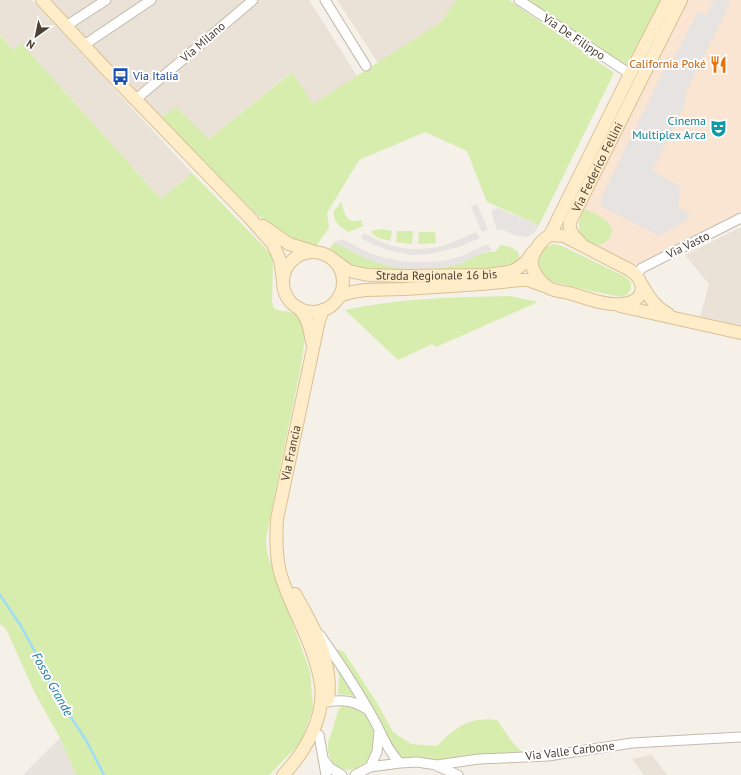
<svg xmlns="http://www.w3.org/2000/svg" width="741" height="775" viewBox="0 0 741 775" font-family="'PT Sans',sans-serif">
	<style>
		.residential { fill: #eae2d6 }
		.commercial { fill: #f9e5d2 }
		.industrial { fill: #e8e2dd }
		.green { fill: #d6edae }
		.parking { fill: #e6e3e0 }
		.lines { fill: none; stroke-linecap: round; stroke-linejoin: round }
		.stream { stroke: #a0dbf7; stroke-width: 2.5 }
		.street-casing { stroke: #c5baad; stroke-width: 11 }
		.secondary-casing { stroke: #d9c194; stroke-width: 14 }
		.street { stroke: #fff; stroke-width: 9 }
		.secondary { stroke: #ffedc9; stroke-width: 12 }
		.labels { text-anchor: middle; stroke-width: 4; stroke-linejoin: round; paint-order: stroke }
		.street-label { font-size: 12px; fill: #4a4036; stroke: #fff }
		.food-label { font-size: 12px; fill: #c56008; stroke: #fff; text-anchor: end }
		.transit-label { font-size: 12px; fill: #164399; stroke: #fff; text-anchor: start }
		.culture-label { font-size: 12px; fill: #0d838f; stroke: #fff; text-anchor: end }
		.water-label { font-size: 13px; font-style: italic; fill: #227aa6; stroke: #fff }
	</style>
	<rect width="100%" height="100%" fill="#f5f0e8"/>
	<path class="residential" d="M0,0H32L192,173L161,199L21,43L13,50L0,35Z
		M49,0H309L357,76L313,104L291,72L209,139L176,107L162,117L102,56Z
		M337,0H456L441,22L378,63Z
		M741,227V331L699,321L709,284L685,255Z
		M652,755L667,775H644L632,759Z"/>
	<path class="commercial" d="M687,0H741V214L641,264L636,265L590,243L579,233V220Z"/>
	<path class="industrial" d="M60,738L76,775H23Z"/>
	<path class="green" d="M456,0H509L614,73L539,225L487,202L467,151L425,132L359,160L327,213L329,228L315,247L284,236L254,212L216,175L162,117L176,107L209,139L292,72L313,104L441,22Z
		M526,0H662L625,67Z
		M0,35L13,50L21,43L161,199L192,173L273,256L272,302L274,308C278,311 281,311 286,311C296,313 301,319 306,327L302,360L266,538L267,553L310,671L313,708L301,742L269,775H76L60,738L34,691L6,629L0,624Z
		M341,202C345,214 346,225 361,220L363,226L348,232C339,226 333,222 334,211Z
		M584,209C593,213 617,221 611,235C608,242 603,244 596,246C577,237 575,228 584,209Z
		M382,229L392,231L390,241C383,239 374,238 371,231Z
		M397,231H413L412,244L396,242Z
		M419,232H435L436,243L418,244Z
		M334,242C346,248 357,255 370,260C397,270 427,272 455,265C469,262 481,250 495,252L501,245C509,247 523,249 518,260C516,264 509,267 505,268C496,271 481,269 472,269C434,271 380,276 344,264C338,261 332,255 330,249Z
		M554,244L564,247L626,277L631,283V289L627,295L621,297L586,290L546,280L542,277L536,261L543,248Z
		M510,296L538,302L436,347L432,344L398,360L345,310C400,298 454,297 510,296Z
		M334,648L344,652L377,703L393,732L411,744L437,746C454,728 471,716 497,720L513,743L524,754L437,762L400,763L365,698Z
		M334,659L356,696L338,694L339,676Z
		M344,704C346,704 351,704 353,705C362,708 374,721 375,730C376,734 374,739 374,743C371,765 355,775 334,767L328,752V742L334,725L338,710Z"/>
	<path class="parking" d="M714,0H726L731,2L686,92L684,107L652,171L681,187L678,207L690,214L687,220L659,236L602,207L600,200L665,67L672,61L698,11L706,15Z
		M477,204L488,230L482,232L471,207Z
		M497,208L539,225L534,233L527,237L517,236L503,230H497L491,211Z
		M476,232L480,238L459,247L430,254L410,255L391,251L374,245L361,238L364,233L377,240L393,246L408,249H422L440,247L458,240Z
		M342,239L369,253L385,258L406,262H433L448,260L459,257L488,244L492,251H487L457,265L422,270L395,268L369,260L334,242Z"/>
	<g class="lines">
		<path class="stream" d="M0,595L21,626L40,661L51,687L86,740L104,775"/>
		<defs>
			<path id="street" d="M325,0L366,66
				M519,0L630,74
				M66,26L106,0
				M84,45L151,0
				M135,100L253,0
				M636,274L642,268L741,218
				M320,635C339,662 357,689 373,718C382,734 387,750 400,763
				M327,702C343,699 355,701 368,710
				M319,735L326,775
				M324,760L330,768L342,775
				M437,766L458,775
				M370,767L377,752L379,731
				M355,775L370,767L400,763L417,762L437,765L479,759L548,756L632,743L741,737"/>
			<g id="secondary">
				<path d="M42,0L104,67L249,217L273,244L280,260L283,280"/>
				<path d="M263,226L289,244L312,251"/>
				<path d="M550,235L564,236L630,270C647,282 646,301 623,304C606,306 586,298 569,293C563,292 556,291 551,289C541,284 530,270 532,259C535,249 540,241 550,235Z"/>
				<path d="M550,235L630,74L668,0"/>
				<path id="s1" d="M580,242C574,237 568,231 570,222L681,0"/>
				<circle cx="313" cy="282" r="30"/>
				<path id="s2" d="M331,258L349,271L368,275L402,276L488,275L509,272L515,270L526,262L533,252"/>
				<path d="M642,285C649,297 655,307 668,314"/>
				<path d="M339,296L352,292L365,290L405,289L481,284L521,280H528L544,286"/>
				<path d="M620,306L741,333"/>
				<path d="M299,308C309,320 309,327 312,342"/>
				<path d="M295,594C314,627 333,661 328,700"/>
				<path id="s3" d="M283,775C305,752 325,718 321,685C318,661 305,633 295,611C289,597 282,582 279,568C276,552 276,535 277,519L319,320L323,310"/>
			</g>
		</defs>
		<use href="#street" class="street-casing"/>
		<use href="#secondary" class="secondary-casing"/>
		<use href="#street" class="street"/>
		<use href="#secondary" class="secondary"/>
	</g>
	<defs>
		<symbol id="restaurant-bare" viewBox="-9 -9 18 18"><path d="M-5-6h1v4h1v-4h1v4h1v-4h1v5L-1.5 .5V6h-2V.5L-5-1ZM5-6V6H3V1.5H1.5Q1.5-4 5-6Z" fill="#e8710a" stroke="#fff" stroke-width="2.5" paint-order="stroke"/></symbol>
		<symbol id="bus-bare" viewBox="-9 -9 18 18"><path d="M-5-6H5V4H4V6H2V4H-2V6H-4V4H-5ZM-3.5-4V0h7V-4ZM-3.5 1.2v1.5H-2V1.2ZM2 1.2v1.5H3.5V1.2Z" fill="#1a4fb4" stroke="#fff" stroke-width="2.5" paint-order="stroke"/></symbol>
		<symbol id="theatre-bare" viewBox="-9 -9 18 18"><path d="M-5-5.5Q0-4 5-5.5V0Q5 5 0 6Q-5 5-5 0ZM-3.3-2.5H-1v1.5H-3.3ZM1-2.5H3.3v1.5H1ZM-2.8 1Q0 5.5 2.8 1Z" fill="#0f9aa8" stroke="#fff" stroke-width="2.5" paint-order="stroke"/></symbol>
	</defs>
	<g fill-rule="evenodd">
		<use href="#restaurant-bare" x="706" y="52" width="25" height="25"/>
		<use href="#bus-bare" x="108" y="64" width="25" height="25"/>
		<use href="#theatre-bare" x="706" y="116" width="25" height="25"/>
	</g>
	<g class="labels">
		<g class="street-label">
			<text transform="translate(574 37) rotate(34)" y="4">Via De Filippo</text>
			<text transform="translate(203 42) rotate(-41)" y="4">Via Milano</text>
			<text dy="4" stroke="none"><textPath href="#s1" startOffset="85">Via Federico Fellini</textPath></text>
			<text transform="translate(688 245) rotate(-26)" y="4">Via Vasto</text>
			<text dy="4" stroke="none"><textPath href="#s2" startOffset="110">Strada Regionale 16 bis</textPath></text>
			<text dy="4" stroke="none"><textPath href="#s3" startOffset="342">Via Francia</textPath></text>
			<text transform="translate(570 751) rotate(-7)" y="4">Via Valle Carbone</text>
		</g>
		<g class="food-label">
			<text x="706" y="68">California Poké</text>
		</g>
		<g class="transit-label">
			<text x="133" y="80">Via Italia</text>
		</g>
		<g class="culture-label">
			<text x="706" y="125">Cinema<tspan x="706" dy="14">Multiplex Arca</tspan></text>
		</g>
		<g class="water-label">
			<text transform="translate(53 684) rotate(61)" y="5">Fosso Grande</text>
		</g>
	</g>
	<g transform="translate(36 36) rotate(213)" stroke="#ffffff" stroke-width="3" paint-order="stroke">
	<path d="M0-3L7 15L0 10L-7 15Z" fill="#4a4036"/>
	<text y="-6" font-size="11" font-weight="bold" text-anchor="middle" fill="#4a4036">N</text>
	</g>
</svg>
